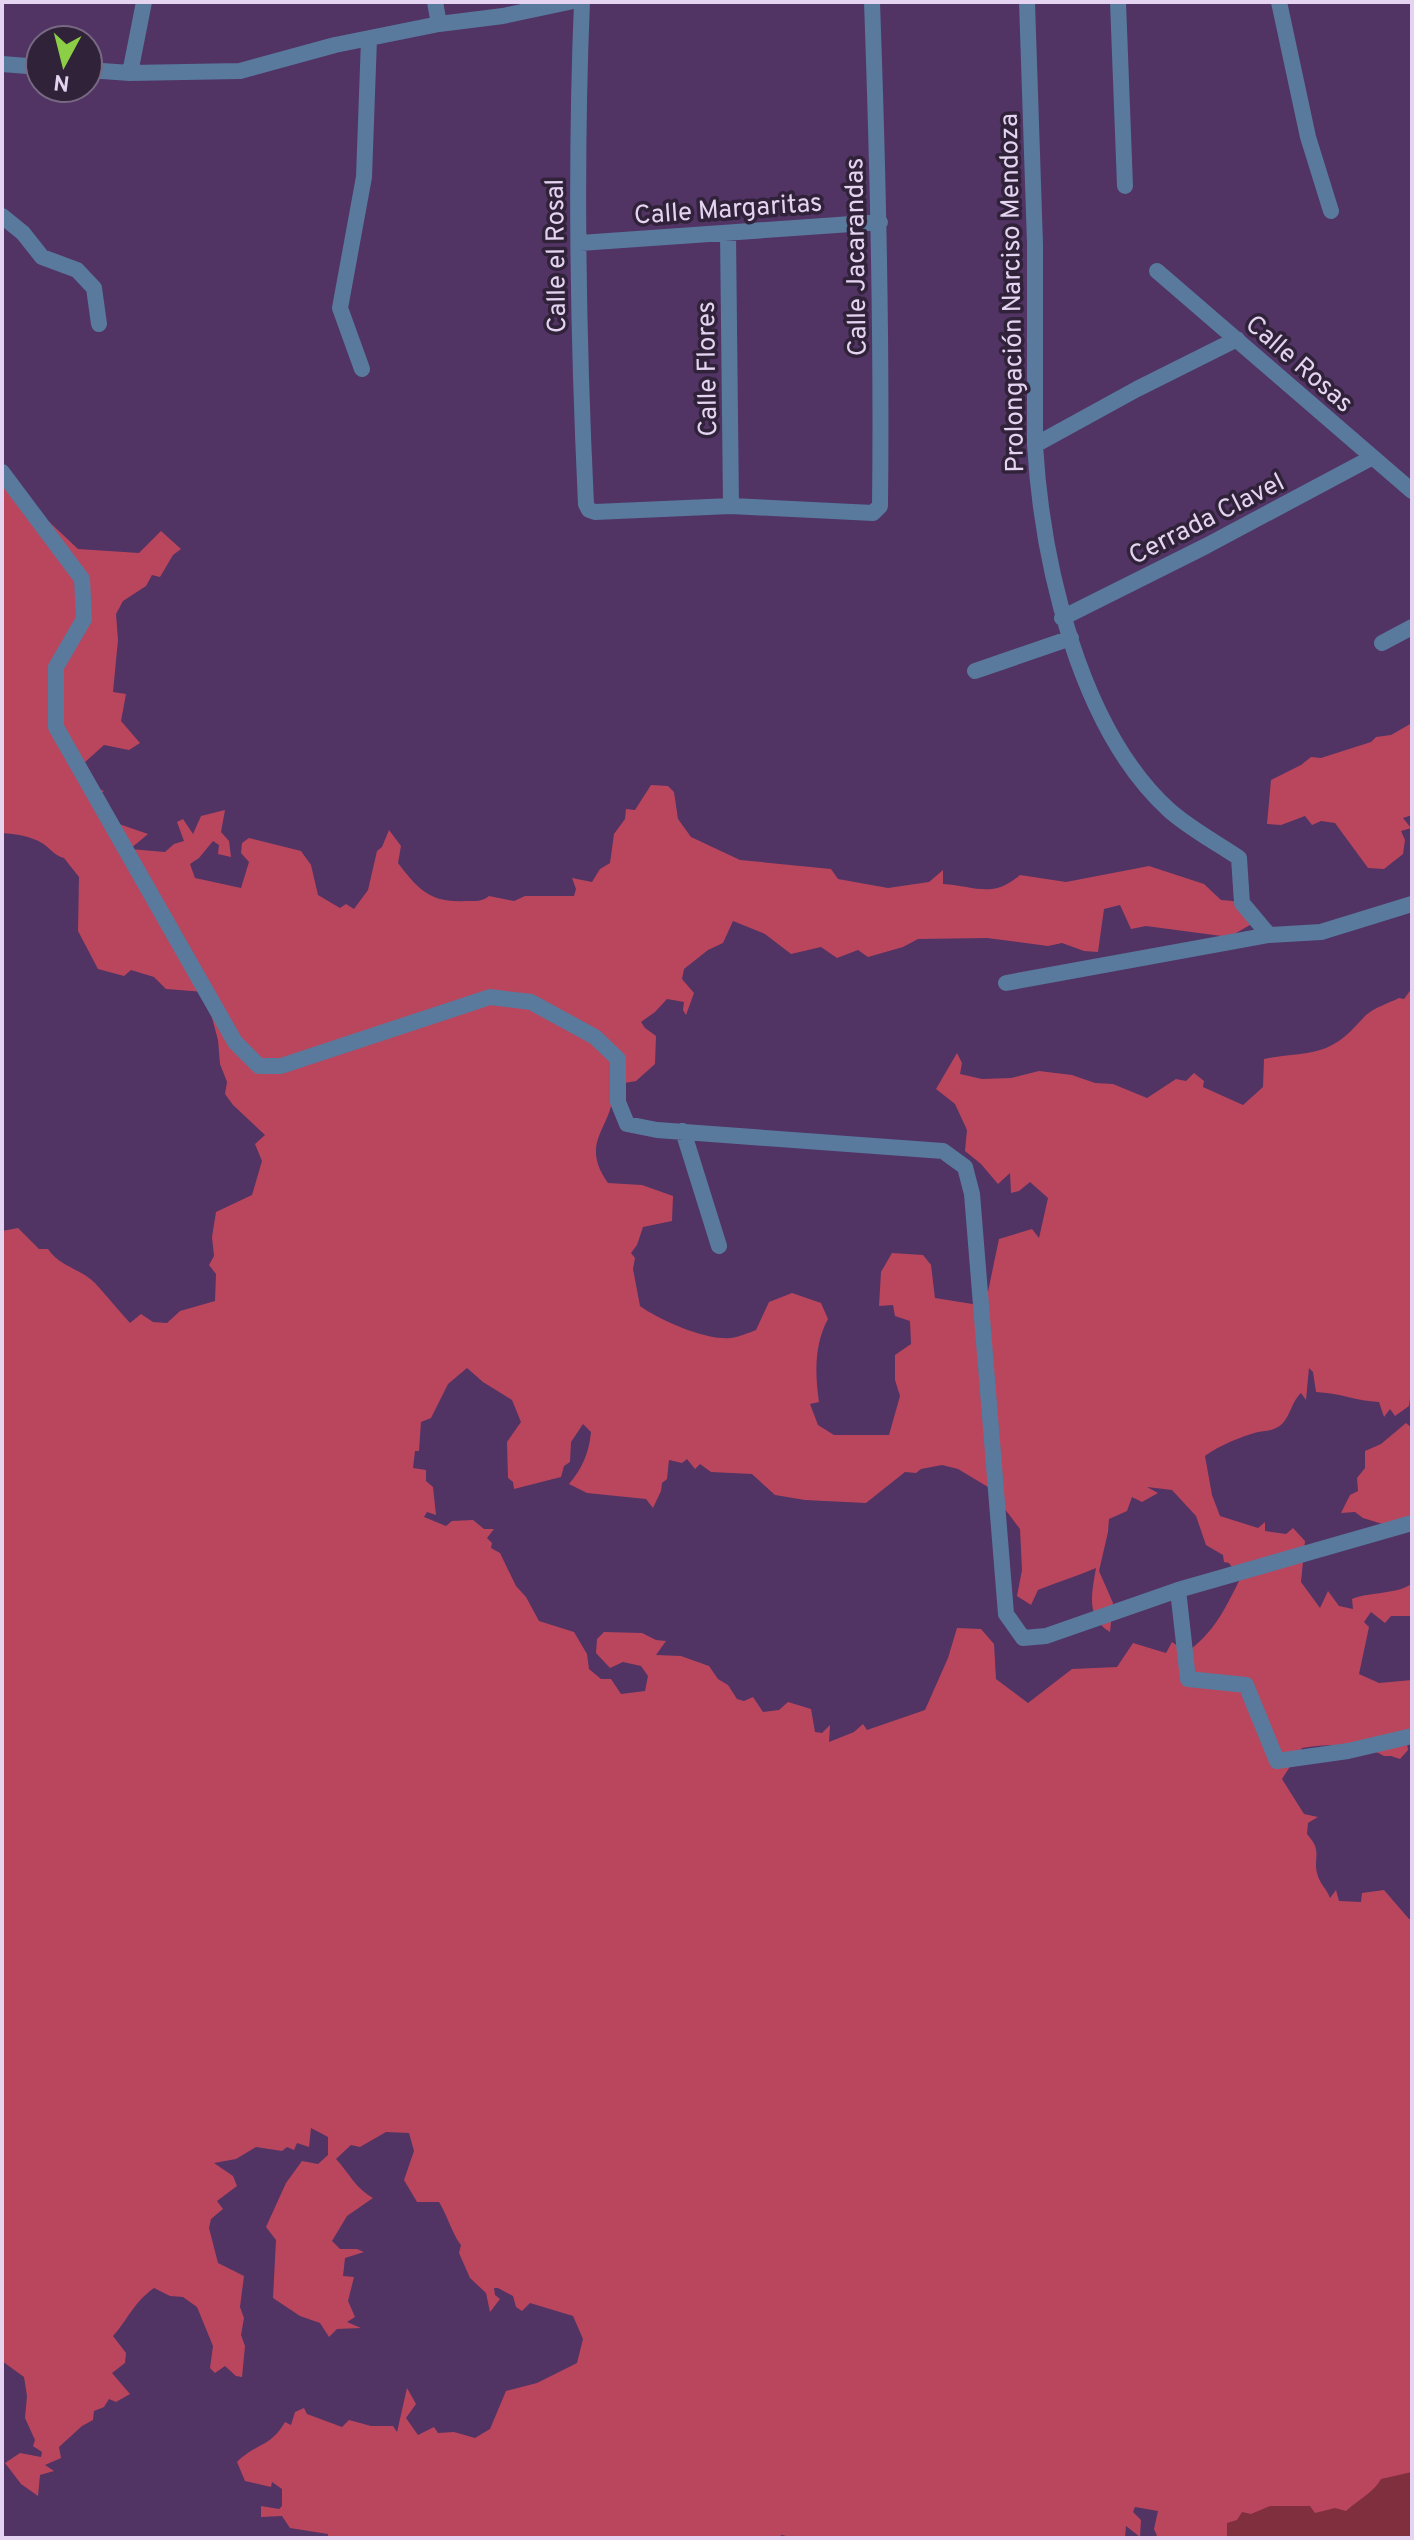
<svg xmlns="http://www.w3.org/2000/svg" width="1414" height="2540" viewBox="0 0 1414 2540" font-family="Overpass,sans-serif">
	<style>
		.green { fill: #7f2f3e }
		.forest { fill: #ba465d; fill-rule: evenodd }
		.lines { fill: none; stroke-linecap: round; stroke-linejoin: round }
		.street { stroke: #59799d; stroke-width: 16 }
		.labels { text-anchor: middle; stroke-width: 7; stroke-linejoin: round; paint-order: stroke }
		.street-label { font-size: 26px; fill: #e4d3f1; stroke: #302238 }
	</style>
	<rect width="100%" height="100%" fill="#513364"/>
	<path class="green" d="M1412,2465V2538H1148L1281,2493Z"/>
	<path class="forest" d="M2,483L26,500L78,549L139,553L161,531L181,549L173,555L160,577L152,575L146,586L123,601L116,614L118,640L113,692L126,694L121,721L140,743L129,750L104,745L84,763L82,783L104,791L94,798L119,824L148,834L130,849L165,852L174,844L184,841L177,822L183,819L193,834L201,816L225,810L221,832L229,841L231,857L218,854L219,845L213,841L199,858L190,864L195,878L241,888L249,862L241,853L242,843L249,838L301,851L311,865L318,895L340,908L346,904L354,909L368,890L377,851L382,847L389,830L401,846L398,863C418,889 430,903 465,901C474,901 482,902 489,896L514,901L525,896H574L576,889L572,878L592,882L600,869L610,863L614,834L625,819L626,809L635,810L651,785L668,786L674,792L678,819L691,837L740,860L831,869L838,879L888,888L929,882L943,870V884C976,886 992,899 1020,875L1066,882L1149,866L1204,884L1221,900L1233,901L1251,911L1250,925L1229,937L1146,926L1131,929L1120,905L1104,909L1098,952L1084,951L1062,943L1048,946L987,938L918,939L903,947L868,957L858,950L837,958L821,947L791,954L765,934L733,921L723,943L708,950L684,969L682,979L694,993L686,1015L683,1010L684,1002L667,999L655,1012L641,1022L645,1028L656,1036L655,1064L636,1081L613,1085C616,1128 577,1139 608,1183L642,1185L673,1196L672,1221L643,1227L637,1245L631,1253L635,1258L633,1269L640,1306C659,1320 707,1341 731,1338C739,1337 748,1333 756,1330L769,1302L792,1293L821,1303L828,1319C814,1345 815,1374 819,1402L810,1404L818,1425L834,1435H889L900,1396L895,1380V1355L911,1344L910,1321L895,1316L893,1305L879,1306L881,1272L892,1253L923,1255L931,1265L935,1298L985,1306L999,1239L1032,1229L1039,1238L1048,1198L1030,1182L1019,1191L1011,1193L1010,1173L998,1184L981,1164L965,1151L967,1130L955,1104L936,1089L957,1053L962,1063L960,1074L982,1079L1011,1078L1039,1071L1072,1075L1095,1083L1113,1084L1147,1098L1176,1079L1186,1081L1194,1073L1204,1081L1203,1087L1243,1105L1263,1087L1264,1059C1285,1054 1306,1056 1326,1048C1343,1041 1354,1028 1365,1016C1373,1008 1389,1003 1399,998L1404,999L1412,988V1382L1409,1406L1395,1416L1390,1409L1384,1417L1379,1402C1357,1401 1339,1393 1316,1392L1313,1372L1309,1368L1306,1400L1301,1393C1290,1403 1290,1422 1276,1428C1271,1431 1264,1431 1258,1432C1240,1437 1220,1445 1205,1456L1212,1495L1220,1516L1258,1528L1265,1522V1531L1286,1534L1293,1528L1305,1541L1301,1582L1320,1608L1328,1591L1339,1606L1353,1609L1352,1599C1368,1592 1401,1594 1412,1583V1616H1391L1385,1623L1371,1612L1364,1622L1369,1627L1359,1674L1379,1683L1412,1680V1744L1407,1743L1408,1750L1400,1759L1391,1756H1384C1359,1742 1330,1744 1302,1748L1282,1779L1304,1814L1318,1817L1308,1823L1307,1834C1323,1852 1313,1856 1317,1873C1319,1883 1327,1889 1330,1898L1336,1890L1339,1901L1361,1902L1362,1893L1384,1890L1409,1919H1412V2472L1381,2479C1374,2492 1358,2500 1346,2511L1335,2508L1315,2513L1310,2506H1270L1251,2514L1242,2512L1237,2520L1227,2523V2538H1158L1154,2529L1158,2511L1135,2507L1133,2512L1141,2520L1140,2537L1126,2526L1125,2538H794L782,2535L776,2538H328V2534L290,2528L282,2516L261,2517V2506L279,2509L282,2506V2489L272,2482L271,2487L245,2481L237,2462C256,2443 271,2447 285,2422L291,2425L295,2412L304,2408L307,2414L342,2427L349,2420L371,2426H393L397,2432L407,2388L416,2404L406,2418L418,2435L434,2427L438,2433L454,2432L475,2438L490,2429L506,2391L537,2383L577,2363L583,2339L573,2316L530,2303L522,2311L516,2307L513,2296L498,2288H494L495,2295L500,2299L490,2312L486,2293L470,2278L459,2253L461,2245C454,2237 446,2213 439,2202H417L404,2180L414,2151L409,2133L386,2132L360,2147L351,2145L336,2159C349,2173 356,2189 373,2198L347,2216L332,2241L340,2249H357L364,2252L345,2258L343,2276L354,2277L348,2301L355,2317L347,2322L361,2328L337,2329L329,2337L320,2323L300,2316L273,2298L276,2240L266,2227L286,2183L302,2161L318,2164L328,2155V2137L311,2128L309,2147L297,2143L294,2150L287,2147L282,2151L256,2147L236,2159L214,2163L233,2176L237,2186L217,2201L223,2209L211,2219L209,2228L218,2263L244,2276L240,2307L244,2318L241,2335L245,2346L242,2377L236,2376L225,2366L215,2373L210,2368L213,2346L197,2307L183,2297L170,2296L154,2288C133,2303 129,2318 113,2336L126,2353L125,2363L112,2373L130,2394L116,2402L109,2399L104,2407L94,2411L93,2420L82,2426L59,2447L61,2458L45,2465L54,2471L40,2475L38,2496L21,2484L5,2463L20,2453L41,2457L42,2452L33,2446L35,2440L25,2418L27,2396L24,2377L2,2361V1231L18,1228L39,1249H48C59,1266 81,1269 95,1283C107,1296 118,1310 130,1323L141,1314L153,1322L167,1323L180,1311L215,1301L216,1274L209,1265L214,1256L212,1237L216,1212L252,1195L262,1161L255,1144L265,1135L233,1105L225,1094L227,1082L220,1064L218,1040L205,992L166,989L154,977L131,970L124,976L98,969L78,931L79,877L64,858C55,856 50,848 42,843C30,836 16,834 2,833ZM467,1368L483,1382L512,1400L521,1422L507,1442L508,1478L513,1482L514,1489L561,1477L564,1466L570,1462L571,1442L583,1424L591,1432C589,1453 582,1469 569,1484L587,1493L646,1499L653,1508L661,1491L662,1483L667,1479L669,1460L682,1463L687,1459L695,1469L700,1464L711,1472L752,1474L775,1495L805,1500L866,1503L905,1472L916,1473L921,1469L942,1465L958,1469L988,1487L1020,1529L1022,1570L1017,1596L1031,1605L1038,1590C1058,1582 1077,1576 1096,1568C1092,1592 1085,1617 1110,1632L1113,1603L1099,1571L1108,1532L1109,1519L1127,1511L1132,1497L1142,1502L1158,1493L1147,1487L1172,1490L1196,1516L1206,1545L1223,1555L1224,1562L1229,1563L1240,1579C1226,1607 1214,1633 1187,1652L1172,1642L1166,1653L1133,1643L1117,1667L1072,1669L1028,1703L996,1679L994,1644L981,1629L957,1628L948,1658L925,1710L867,1730L863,1724L854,1732L829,1742L830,1725L822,1733L815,1732L811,1709L788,1702L779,1710L763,1712L753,1697L744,1701L737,1699L728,1685L718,1679L709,1666L681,1656L656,1655L666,1641L656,1640L642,1633L604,1632L597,1639L596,1653L610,1668L623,1662L641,1666L648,1676L645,1691L621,1694L611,1679H601L589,1669L587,1654L574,1632L539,1621L526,1597L516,1586L500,1553L491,1548L492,1543L487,1538L494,1529H484L473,1520L452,1521L446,1526L424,1517L427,1512L436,1515L433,1487L426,1481V1470L413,1468L415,1451H419L421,1422L431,1418L448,1384Z
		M1412,723V815L1403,818L1411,828L1401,831L1405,840L1403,854L1384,869L1368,868L1335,823L1321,821L1312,825L1305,816L1281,825L1267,824L1271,780L1301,765L1311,757L1321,758L1371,742L1376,737L1391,735Z
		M1406,1423L1412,1428V1522L1392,1527L1363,1518L1355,1512L1341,1513L1350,1495L1358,1491L1357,1478L1365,1468V1451L1381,1444Z"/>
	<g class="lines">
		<path class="street" d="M435,2L439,24
			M582,2C575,169 578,337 586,504L589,510L595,512L731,506L873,513L880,506C882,338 878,170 872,2
			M1027,2L1035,244V445C1042,562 1079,728 1169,810C1189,828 1217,843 1239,858L1242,903L1269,935
			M1118,2L1125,186
			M1279,2L1308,137L1331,211
			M2,64L40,67
			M88,70L130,73L240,71L335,45L439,24L503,16L569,2
			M130,73L144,2
			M2,216L23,233L42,257L77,270L94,288L99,324
			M728,233L731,506
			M580,243L880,222
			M1157,271L1412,491
			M362,369L340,308L364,177L369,39
			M1035,445L1137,389L1237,339
			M2,472L82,579L84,619L56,667V727L235,1042L259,1066H281L490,997L531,1002L595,1037L618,1059V1102L627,1124L657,1130L943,1151L965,1167L972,1194L1006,1614L1023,1638L1046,1636L1178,1590L1412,1523
			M1062,618L1206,546L1371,458
			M1382,643L1412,627
			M975,671L1071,638
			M1006,983L1269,935L1321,932L1412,904
			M683,1131L719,1246
			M1178,1590L1188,1679L1246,1685L1277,1761L1348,1751L1412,1736"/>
	</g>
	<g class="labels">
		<g class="street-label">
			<text transform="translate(728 208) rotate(-4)" y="9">Calle Margaritas</text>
			<text transform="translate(555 256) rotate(-91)" y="9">Calle el Rosal</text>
			<text transform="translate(855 257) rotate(-91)" y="9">Calle Jacarandas</text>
			<text transform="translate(1011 293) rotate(-91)" y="9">Prolongación Narciso Mendoza</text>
			<text transform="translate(1300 363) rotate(41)" y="9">Calle Rosas</text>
			<text transform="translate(706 369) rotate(-91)" y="9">Calle Flores</text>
			<text transform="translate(1206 518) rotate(-27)" y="9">Cerrada Clavel</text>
		</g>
	</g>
	<rect width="1414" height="2540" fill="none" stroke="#e4d3f1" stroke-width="8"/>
	<g transform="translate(64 64) rotate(187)"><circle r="38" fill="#302238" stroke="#786982" stroke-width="2"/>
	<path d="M0-6L14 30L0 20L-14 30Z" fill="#8cce45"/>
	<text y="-12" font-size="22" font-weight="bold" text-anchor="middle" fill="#e4d3f1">N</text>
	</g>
</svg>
